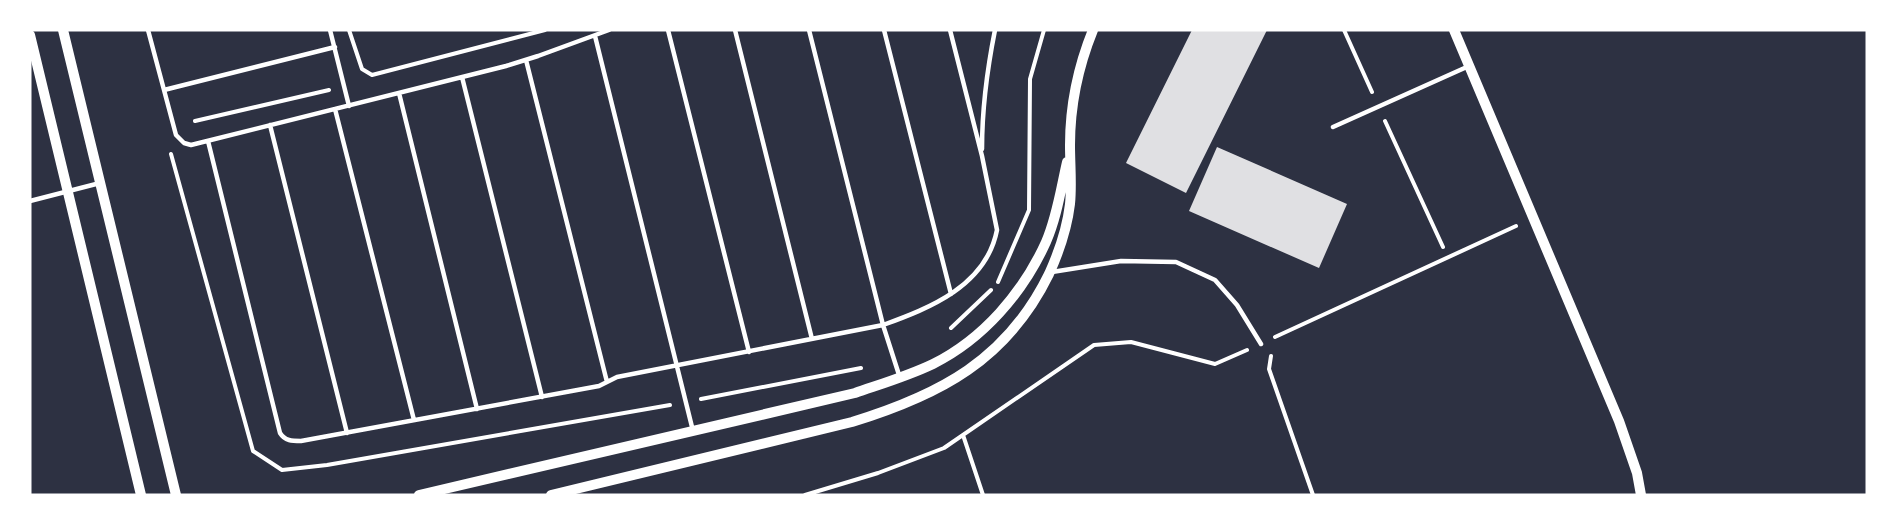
<svg xmlns="http://www.w3.org/2000/svg" width="1897" height="525" viewBox="0 0 1897 525" font-family="'Space Grotesk',sans-serif">
	<style>
		.building { fill: #e0e0e3 }
		.lines { fill: none; stroke-linecap: round; stroke-linejoin: round }
		.path { stroke: #fff; stroke-width: 4 }
		.service { stroke: #fff; stroke-width: 4.5 }
		.tertiary { stroke: #fff; stroke-width: 10 }
	</style>
	<rect width="100%" height="100%" fill="#2d3142"/>
	<path class="building" d="M1192,30H1267L1186,193L1126,163Z
		M1217,147L1347,204L1319,268L1189,211Z"/>
	<g class="lines">
		<path class="path" d="M349,30L362,69L372,75L545,30
			M1344,30L1372,92
			M195,121L329,90
			M1385,121L1443,247
			M171,154L253,451L282,470L327,465L670,405
			M998,282L1029,210L1030,79L1044,30
			M951,328L991,290
			M1275,337L1516,226
			M1271,356L1269,369L1313,495
			M701,399L861,368
			M963,435L983,495
			M805,495L878,473L944,448L1094,345L1131,342L1215,364L1247,350"/>
		<path class="service" d="M148,30L176,135L184,143L191,145L506,66L538,56L609,30
			M330,30L349,106
			M668,30L749,352
			M735,30L812,339
			M809,30L883,325L900,378
			M884,30L951,294
			M595,36L693,431
			M526,60L607,382
			M462,77L542,397
			M164,90L335,47
			M399,93L477,409
			M335,109L414,420
			M270,125L347,433
			M1333,127L1469,66
			M208,141L280,433C285,441 292,441 301,441L599,386L617,377L883,325C930,308 986,286 997,230L982,156L950,30
			M982,149C982,109 987,70 995,30
			M30,201L100,183
			M1052,272L1121,261L1176,262L1215,280L1237,305L1261,344"/>
		<path class="tertiary" d="M63,30L176,495
			M1454,30L1619,421L1637,473L1641,495
			M30,35L141,495
			M419,495L855,393C881,384 908,376 933,364C983,339 1023,293 1046,242C1057,217 1061,188 1067,162
			M551,495L852,422C940,395 1007,360 1049,274C1059,252 1067,229 1070,204C1072,185 1070,165 1070,145C1070,105 1078,67 1093,30"/>
	</g>
	<rect width="1897" height="525" fill="none" stroke="#ffffff" stroke-width="63"/>
</svg>
